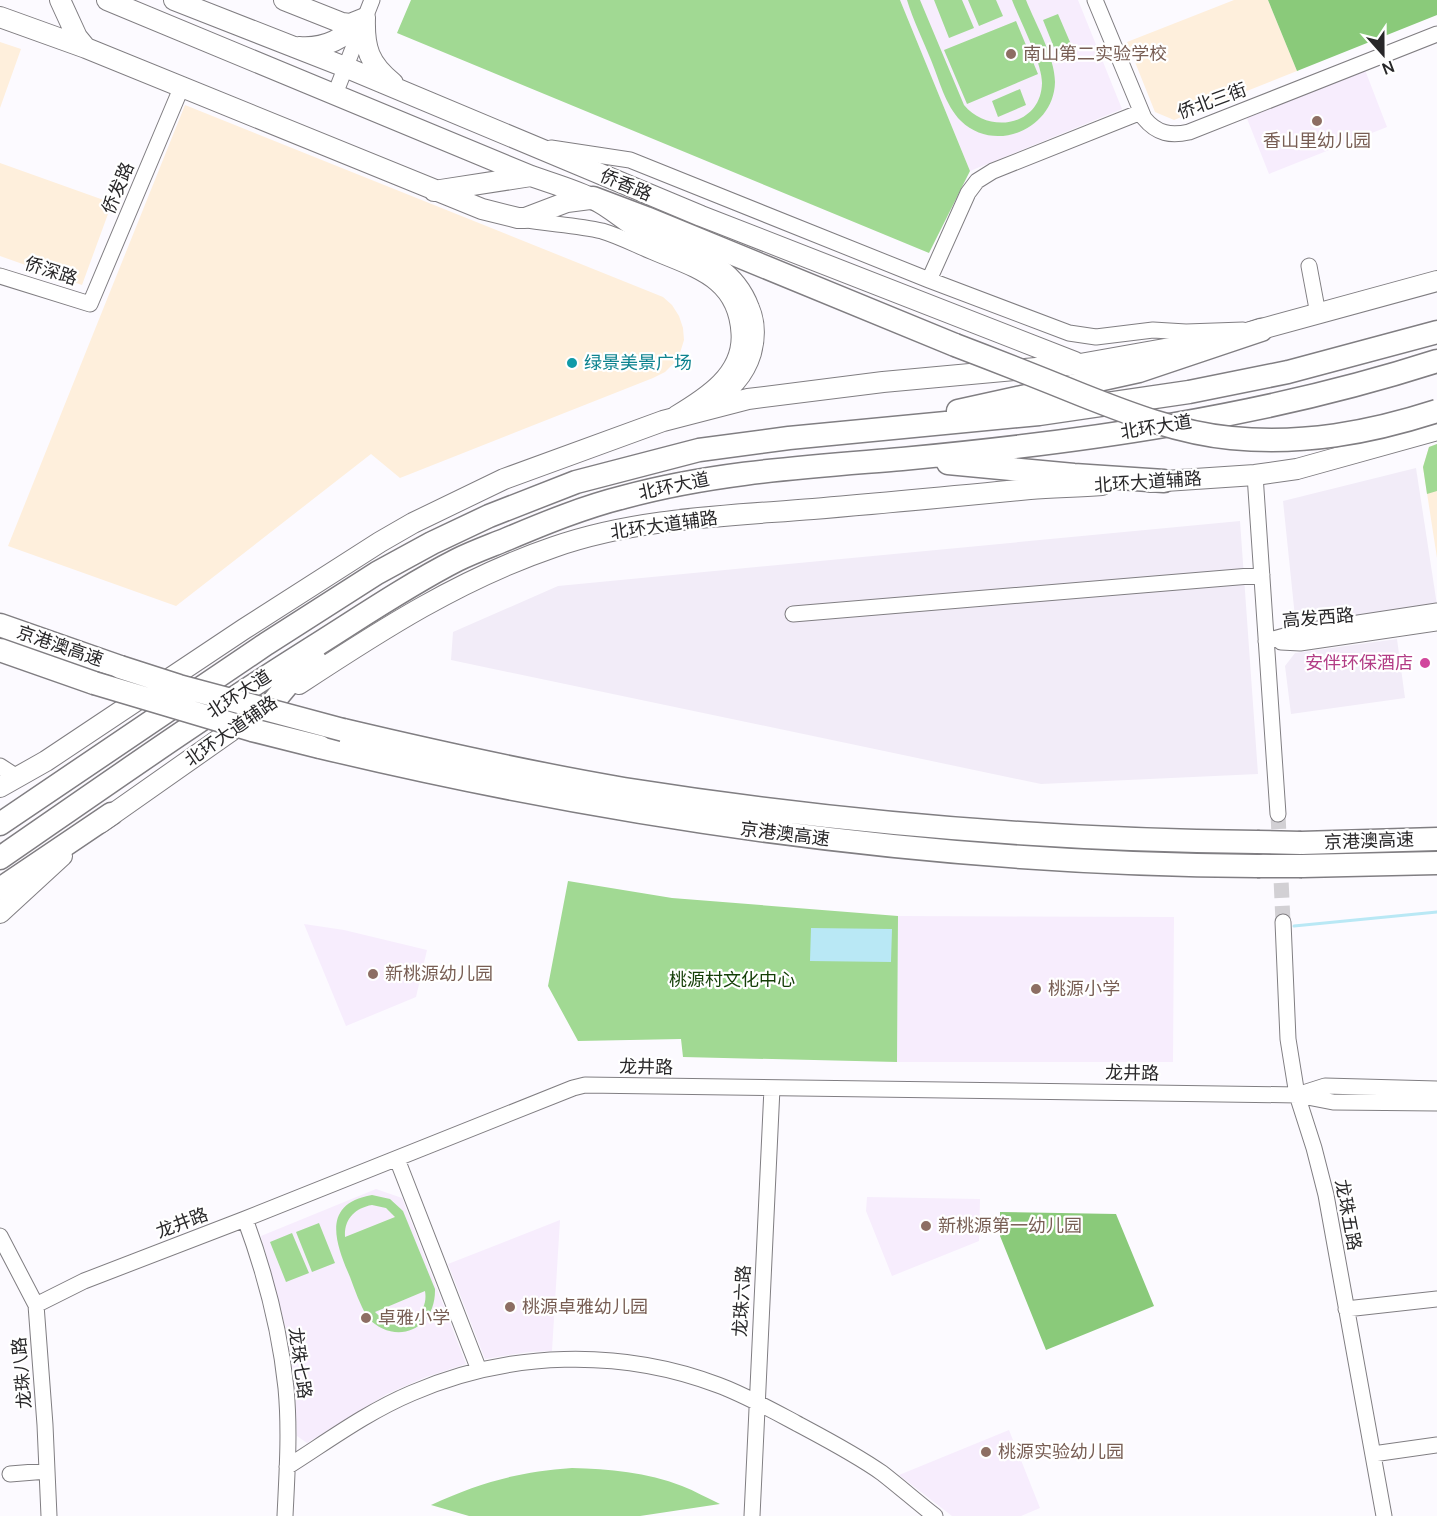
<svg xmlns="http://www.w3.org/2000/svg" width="1437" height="1516" viewBox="0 0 1437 1516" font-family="Manrope,'Noto Sans SC',sans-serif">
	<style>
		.commercial { fill: #feefdc }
		.built { fill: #f2ecf8 }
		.education { fill: #f7edfd }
		.green { fill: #a1d993; fill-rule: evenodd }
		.forest { fill: #8aca7a }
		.water { fill: #b9e8f5 }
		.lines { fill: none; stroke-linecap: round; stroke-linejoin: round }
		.stream { stroke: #b9e8f5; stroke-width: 3 }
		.minor-tunnel { stroke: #d2d0d4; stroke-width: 15; stroke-dasharray: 15 8; stroke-linecap: butt }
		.minor-casing { stroke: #807e82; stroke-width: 17 }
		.major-casing { stroke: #807e82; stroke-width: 22 }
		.highway-casing { stroke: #807e82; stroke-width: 25 }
		.minor { stroke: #fff; stroke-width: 15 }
		.major { stroke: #fff; stroke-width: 20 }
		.highway { stroke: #fff; stroke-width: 22 }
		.highway-bridge-casing { stroke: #807e82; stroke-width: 25; stroke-linecap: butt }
		.highway-bridge { stroke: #fff; stroke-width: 22 }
		.education-dot { fill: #8d6e63; stroke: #fff; stroke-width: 2 }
		.culture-dot { fill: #0f9aa8; stroke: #fff; stroke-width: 2 }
		.hotel-dot { fill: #d1479c; stroke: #fff; stroke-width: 2 }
		.labels { text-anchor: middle; stroke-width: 4.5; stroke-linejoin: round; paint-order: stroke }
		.education-label { font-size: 18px; fill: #785e54; stroke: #fff; text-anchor: start }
		.street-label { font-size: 18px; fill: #282729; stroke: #fff }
		.culture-label { font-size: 18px; fill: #0d838f; stroke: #fff; text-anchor: start }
		.hotel-label { font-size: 18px; fill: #b23c85; stroke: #fff; text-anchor: end }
		.park-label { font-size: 18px; fill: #143e07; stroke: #fff }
	</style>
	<rect width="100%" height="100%" fill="#fcfaff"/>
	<path class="commercial" d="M1234,0H1268L1297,71L1174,120L1155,112L1127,42Z
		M0,42L21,49L0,108Z
		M185,105L663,297L672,305L679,316L683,328L684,340L680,353L674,363L665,372L653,378L400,478L371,454L176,606L8,546Z
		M0,163L112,203L82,285L0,256Z
		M1437,444V558L1423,467L1429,447Z"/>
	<path class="built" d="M1416,468L1437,605L1305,625L1295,617L1283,501Z
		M1240,521L1258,774L1041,784L451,660L453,632L558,586Z
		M1397,639L1405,698L1291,714L1285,666L1295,653Z"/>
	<path class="education" d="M900,0H1078L1122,109L970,171Z
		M1365,70L1387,127L1269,174L1246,116Z
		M898,916L1174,917L1173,1062H897Z
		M304,924L344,930L427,950L416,997L346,1026Z
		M376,1189L402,1198L466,1364L426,1377L387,1394L307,1443L297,1436L295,1388L289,1341L261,1236Z
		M867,1197L980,1199L979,1241L892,1276L866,1211Z
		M560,1220L552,1351L529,1352L485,1359L448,1264Z
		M1009,1430L1040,1508L1021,1516H952L899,1475Z"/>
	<path class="green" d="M411,0H900L970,171L929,253L397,33Z
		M907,0H920L964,105C989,135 1041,126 1042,83C1042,62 1020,21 1012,0H1026C1035,23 1055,57 1055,82C1054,129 995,154 961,121C945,105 939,79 931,60C923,40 913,20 907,0Z
		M934,0H962L974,28L949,38Z
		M968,0H996L1003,16L979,26Z
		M1058,14L1073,49L1057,55L1043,20Z
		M1016,21L1038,74L967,104L944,50Z
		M1020,89L1026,105L998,117L992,101Z
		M1437,444V491L1427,494L1423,467L1429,447Z
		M568,881L672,898L898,916L897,1062L683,1057L681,1039L578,1041L548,986Z
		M372,1195L390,1199L403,1211L435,1289C436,1330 395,1347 367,1317C360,1304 355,1291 350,1277C336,1244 320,1204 372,1195ZM372,1205L386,1208L395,1217L345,1237C344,1219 355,1208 372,1205ZM425,1291C430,1320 395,1333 375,1312Z
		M319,1223L335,1263L312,1272L296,1232Z
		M292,1233L309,1273L286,1282L270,1242Z
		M572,1468C609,1469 647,1472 682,1486C695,1491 707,1498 720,1504L640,1516H469L431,1505C481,1482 518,1472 572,1468Z"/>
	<path class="forest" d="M1268,0H1437V15L1297,71Z
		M1000,1212L1116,1214L1154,1306L1046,1350L1000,1236Z"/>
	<path class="water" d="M811,928L892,929L891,962L810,961Z"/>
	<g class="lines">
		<path class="stream" d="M1294,926L1437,912"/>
		<path class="minor-tunnel" d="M1278,814L1283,922"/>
		<defs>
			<path id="minor" d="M1095,0L1144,118C1157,134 1171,136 1189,132L1437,34
				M335,94L372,0
				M551,148L630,160L929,280L1069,333L1096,337L1153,330L1186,332L1243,330
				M521,219C547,224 576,225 602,231C619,236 636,245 653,252C695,270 736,279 739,333C742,373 705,396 675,414
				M1309,266L1318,314
				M0,276L90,304L182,86
				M929,280L968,193L977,181L993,171L1141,112
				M1255,475L1278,814
				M793,614L1262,575
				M1266,641L1299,632L1437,611
				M1281,642L1300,643L1437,623
				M0,766L17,777
				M1283,922L1288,1039L1297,1095L1314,1148L1326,1195L1384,1516
				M1300,1094L1325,1086L1437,1089
				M397,1159L479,1370
				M245,1219C265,1273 280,1331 286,1388C290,1431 287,1473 285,1516
				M0,1236L36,1305L45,1425L49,1516
				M36,1305L84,1281L245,1219L573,1088L585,1085L1297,1095L1333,1102L1437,1103
				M1346,1309L1437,1299
				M1373,1454L1437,1445
				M287,1467C328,1441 367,1412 412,1393C508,1351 620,1348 718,1385C745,1395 770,1409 796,1423C824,1438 855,1454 882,1473C900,1487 917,1502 935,1516
				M10,1474L47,1471
				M752,1516L772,1088"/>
			<path id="major" d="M60,0L77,37L86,48
				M107,0L531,176C551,183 572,189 591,198C611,207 626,223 645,233C686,253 731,260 749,308C755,322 755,338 751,353C744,376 728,392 707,403
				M174,0L345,67L701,216L1075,362
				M284,0L342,23L350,24L365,18
				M0,17L86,48L482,209L518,218H525L567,202L590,199
				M365,18C364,48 369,64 393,83
				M299,47C327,49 343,38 363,20
				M434,191L531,176
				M1247,333L1437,281
				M1150,482L1255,475L1297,469L1437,430
				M299,684C381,630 460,579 554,547C637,518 727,516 813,509C886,503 958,496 1030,489C1054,487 1078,487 1102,485
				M0,787L46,761L244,629L380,542L413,523L504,479L663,421L748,399L883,382L1080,364L1198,343
				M100,823L248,719
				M0,913L62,856"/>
			<path id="highway" d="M593,198L646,218L955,345
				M958,411L1139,371L1261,330
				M948,463L1074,475L1164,481
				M0,625L120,667
				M0,650L94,683
				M274,701L293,678L315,660
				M343,730C436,752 530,773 624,789C834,822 1045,840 1257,842
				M320,747C629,821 939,864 1257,866
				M0,824L266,644L377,573L432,543L489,516L576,482L699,450L789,438L1039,414L1189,392L1288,372L1437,332
				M1301,843L1437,839
				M0,858C103,787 205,715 310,649C358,619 406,586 457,560C473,552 490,546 507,539C545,523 584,507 624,497C716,472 808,467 902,459C1083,442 1263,417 1437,361
				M1302,866L1437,863
				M0,889L111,814"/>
		</defs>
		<use href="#minor" class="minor-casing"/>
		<use href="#major" class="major-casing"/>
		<use href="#highway" class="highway-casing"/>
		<use href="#minor" class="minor"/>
		<use href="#major" class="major"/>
		<use href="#highway" class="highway"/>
		<defs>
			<path id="highway-bridge" d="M955,345C997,361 1040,378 1082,395C1130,414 1179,433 1231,438C1302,445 1369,433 1437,411
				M120,667L179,686L343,730
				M94,683L252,730L320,747
				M1257,842L1301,843
				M1257,866H1302"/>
		</defs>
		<use href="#highway-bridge" class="highway-bridge-casing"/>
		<use href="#highway-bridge" class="highway-bridge"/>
	</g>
	<g class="education-dot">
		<circle cx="1011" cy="54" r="6"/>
		<circle cx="1317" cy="121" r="6"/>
		<circle cx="373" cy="974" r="6"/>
		<circle cx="1036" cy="989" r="6"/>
		<circle cx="926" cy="1226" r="6"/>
		<circle cx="510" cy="1307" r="6"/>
		<circle cx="366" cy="1318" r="6"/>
		<circle cx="986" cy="1452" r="6"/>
	</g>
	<circle class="culture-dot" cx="572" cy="363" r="6"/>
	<circle class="hotel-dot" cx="1425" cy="663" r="6"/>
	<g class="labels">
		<g class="education-label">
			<text x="1023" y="60">南山第二实验学校</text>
			<text x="1317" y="147" text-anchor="middle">香山里幼儿园</text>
			<text x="385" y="980">新桃源幼儿园</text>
			<text x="1048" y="995">桃源小学</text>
			<text x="938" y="1232">新桃源第一幼儿园</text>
			<text x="522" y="1313">桃源卓雅幼儿园</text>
			<text x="378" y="1324">卓雅小学</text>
			<text x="998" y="1458">桃源实验幼儿园</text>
		</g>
		<g class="street-label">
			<text transform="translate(1212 101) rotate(-20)" y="6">侨北三街</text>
			<text transform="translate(626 185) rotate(23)" y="6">侨香路</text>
			<text transform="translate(118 188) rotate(-67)" y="6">侨发路</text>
			<text transform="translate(51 271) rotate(18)" y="6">侨深路</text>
			<text transform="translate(1156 427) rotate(-9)" y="6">北环大道</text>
			<text transform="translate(1148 482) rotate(-4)" y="6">北环大道辅路</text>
			<text transform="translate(674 486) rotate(-12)" y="6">北环大道</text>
			<text transform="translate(664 525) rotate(-8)" y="6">北环大道辅路</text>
			<text transform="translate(1318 618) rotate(-5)" y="6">高发西路</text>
			<text transform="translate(60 646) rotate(19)" y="6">京港澳高速</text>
			<text transform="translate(239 694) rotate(-33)" y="6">北环大道</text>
			<text transform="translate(231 731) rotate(-35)" y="6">北环大道辅路</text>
			<text transform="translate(785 834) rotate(7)" y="6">京港澳高速</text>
			<text transform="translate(1369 841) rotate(-2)" y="6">京港澳高速</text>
			<text transform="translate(646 1067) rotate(1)" y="6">龙井路</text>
			<text transform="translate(1132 1073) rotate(1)" y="6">龙井路</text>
			<text transform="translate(1348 1215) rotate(79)" y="6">龙珠五路</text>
			<text transform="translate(182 1223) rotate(-21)" y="6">龙井路</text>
			<text transform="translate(742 1301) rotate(-87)" y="6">龙珠六路</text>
			<text transform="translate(300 1363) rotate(82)" y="6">龙珠七路</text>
			<text transform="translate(22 1373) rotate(-95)" y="6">龙珠八路</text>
		</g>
		<g class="culture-label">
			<text x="584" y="369">绿景美景广场</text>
		</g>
		<g class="hotel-label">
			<text x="1413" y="669">安伴环保酒店</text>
		</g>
		<g class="park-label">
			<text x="732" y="986">桃源村文化中心</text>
		</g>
	</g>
	<g transform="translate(1383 54) rotate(159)" stroke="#ffffff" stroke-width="4.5" paint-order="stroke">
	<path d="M0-4.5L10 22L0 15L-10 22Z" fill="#282729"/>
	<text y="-9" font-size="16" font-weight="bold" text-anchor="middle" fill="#282729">N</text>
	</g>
</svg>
